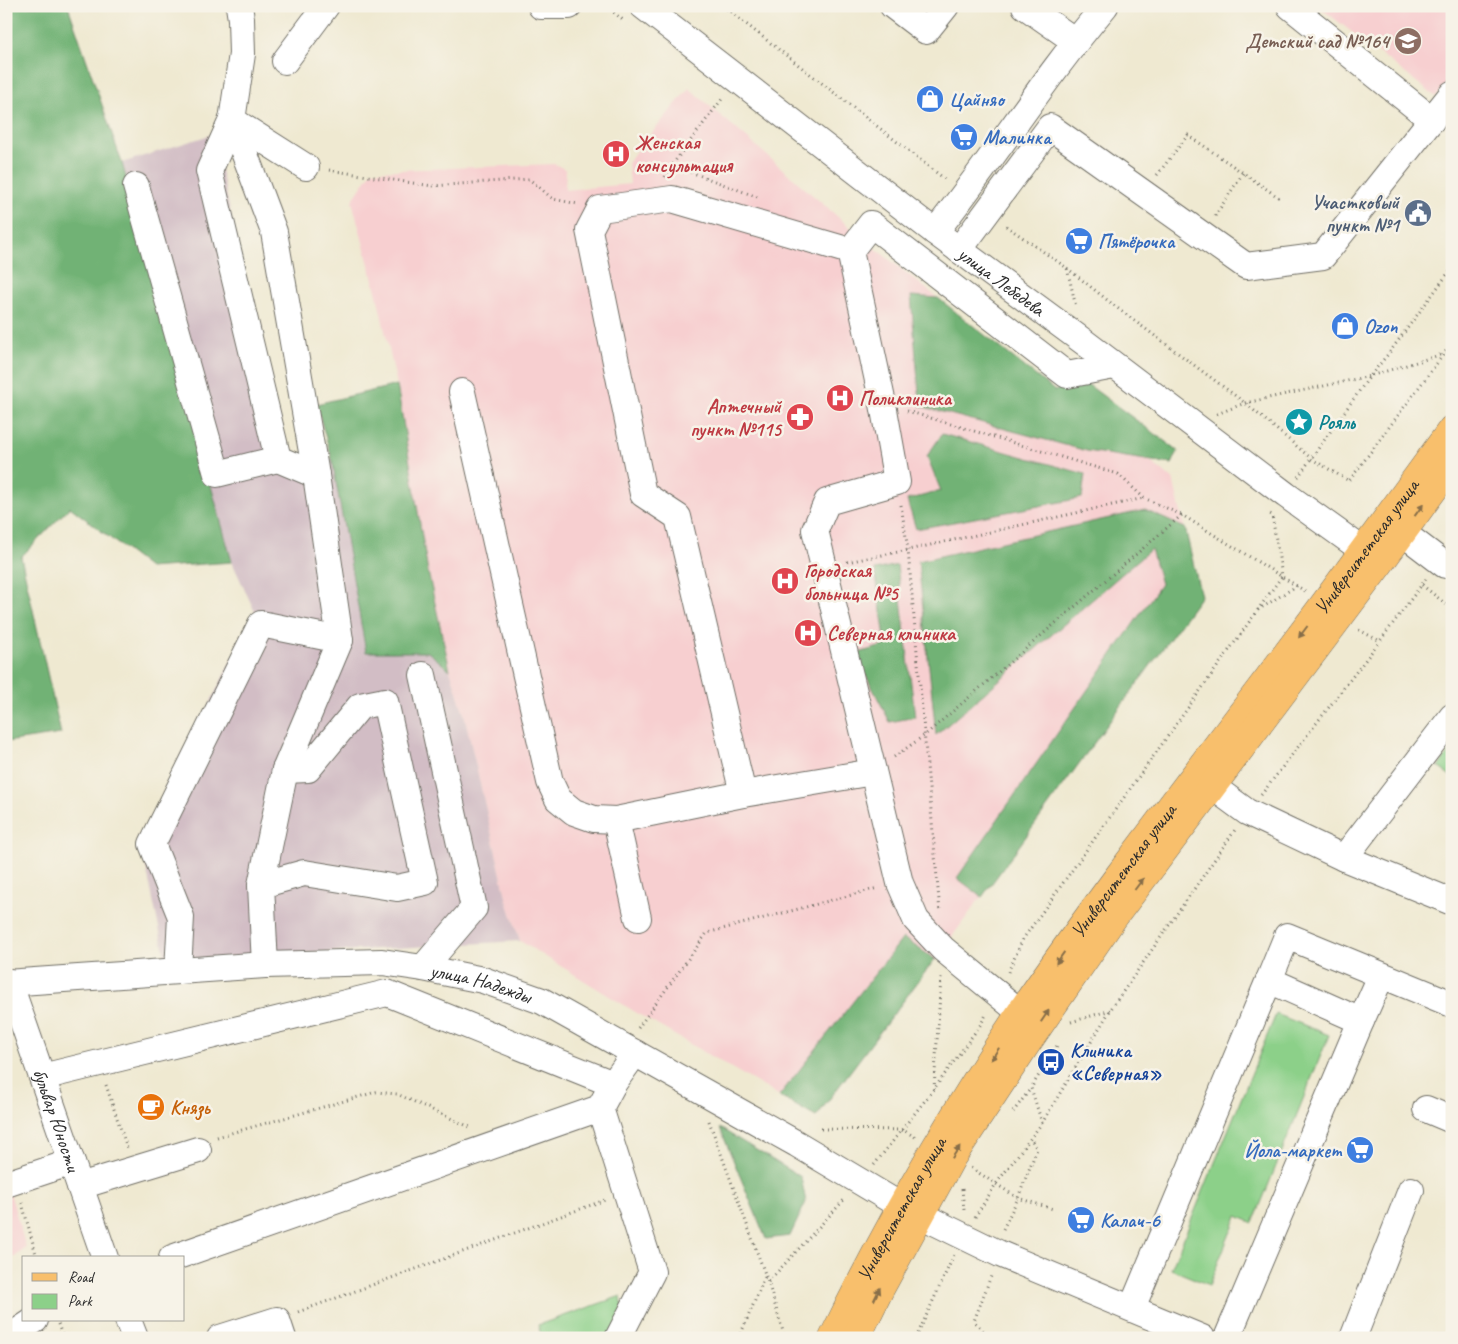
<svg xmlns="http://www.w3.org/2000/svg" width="1458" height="1344" viewBox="0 0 1458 1344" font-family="Caveat,sans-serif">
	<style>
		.built { fill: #f7cfd0 }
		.industrial { fill: #d2bdc5 }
		.green { fill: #8cd089; stroke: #5c7e5a }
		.forest { fill: #71b275; stroke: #4e6e50 }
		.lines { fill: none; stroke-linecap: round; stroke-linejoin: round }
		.stream { stroke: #74b2e7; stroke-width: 6 }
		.minor-casing { stroke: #706e65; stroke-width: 28 }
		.major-casing { stroke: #706e65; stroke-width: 29 }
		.path { stroke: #706e65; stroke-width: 3; stroke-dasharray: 1 4; stroke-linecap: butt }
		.minor { stroke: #fff; stroke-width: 26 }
		.major { stroke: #f8bf6c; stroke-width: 28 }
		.oneway { fill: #876e48 }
		.labels { text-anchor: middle; stroke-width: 5; stroke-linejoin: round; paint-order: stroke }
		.education-label { font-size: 20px; font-weight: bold; fill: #785e54; stroke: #f7f3e8; text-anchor: end }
		.shop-label { font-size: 20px; font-weight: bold; fill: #366cbe; stroke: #f7f3e8; text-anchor: start }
		.health-label { font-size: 20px; font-weight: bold; fill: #be3a42; stroke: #f7f3e8; text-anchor: start }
		.service-label { font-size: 20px; font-weight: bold; fill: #4e5e75; stroke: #f7f3e8; text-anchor: end }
		.street-label { font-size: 20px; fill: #2b2b2b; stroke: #f7f3e8 }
		.culture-label { font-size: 20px; font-weight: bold; fill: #0d838f; stroke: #f7f3e8; text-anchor: start }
		.transit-label { font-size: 20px; font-weight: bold; fill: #164399; stroke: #f7f3e8; text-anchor: start }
		.food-label { font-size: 20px; font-weight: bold; fill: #c56008; stroke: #f7f3e8; text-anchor: start }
	</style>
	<rect width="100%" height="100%" fill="#f7f3e8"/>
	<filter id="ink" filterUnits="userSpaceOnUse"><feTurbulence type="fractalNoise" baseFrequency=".02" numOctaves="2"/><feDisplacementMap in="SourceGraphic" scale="10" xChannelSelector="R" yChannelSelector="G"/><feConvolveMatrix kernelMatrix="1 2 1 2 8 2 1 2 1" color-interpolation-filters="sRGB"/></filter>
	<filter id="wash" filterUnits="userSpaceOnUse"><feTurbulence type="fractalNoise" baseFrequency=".0096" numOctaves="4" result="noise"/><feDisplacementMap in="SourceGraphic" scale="20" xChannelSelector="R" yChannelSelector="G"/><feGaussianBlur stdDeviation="1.12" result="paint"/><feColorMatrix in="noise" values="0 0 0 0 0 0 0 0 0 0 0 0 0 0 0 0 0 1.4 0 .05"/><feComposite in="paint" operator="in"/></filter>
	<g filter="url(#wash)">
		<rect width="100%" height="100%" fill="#efe9d1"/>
		<path class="built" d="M1318,6H1452V77L1436,97Z
			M689,88L861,237L1055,391L1173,479L1201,596L943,949L816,1117L645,1018L520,941L507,901L464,714L450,670L428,572L397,385L376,291L352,201L372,171L555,164L566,170L565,190L630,184L628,162Z
			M6,1179L26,1248L6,1264Z"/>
		<path class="industrial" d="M213,134L284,454L332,459L366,652H428L450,670L464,714L507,901L520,941L166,961L141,843L255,612L232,562L122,163Z"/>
		<path class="green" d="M1452,748V777L1438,767Z
			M1276,1014L1329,1035L1253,1223L1237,1216L1209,1285L1171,1269Z
			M621,1296L624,1318L610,1338H542L538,1325Z"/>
		<path class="forest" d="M6,6H68L122,163L232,562L149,568L70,507L21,557L61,734L6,742Z
			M911,296L938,298L1055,391L1079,378L1178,451L1172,464L1087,451L920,406Z
			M397,385L428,572L450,670L428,652H366L332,459L316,404Z
			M942,434L1085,474L1082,498L916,529L907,500L941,491L927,456Z
			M1145,510L1185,528L1201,596L982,897L957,878L1161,584L1151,549L936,735L918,561Z
			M897,565L915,717L890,722L855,654L886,645L875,570Z
			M903,938L935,959L816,1117L779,1096Z
			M720,1128L801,1177L806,1202L790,1236L766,1239Z"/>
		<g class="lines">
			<path class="stream" d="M6,514L7,515"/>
		</g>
	</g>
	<g filter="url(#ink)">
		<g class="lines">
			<defs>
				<g id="minor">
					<path d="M239,6L241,19L242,54L232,120L274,232L316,475L340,640L285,770L261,885L265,965"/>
					<path d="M541,6H569"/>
					<path id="s1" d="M643,6L935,232L1084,342L1286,495L1364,551"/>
					<path d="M893,6L926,31L946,6"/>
					<path d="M1025,6L1075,41"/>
					<path d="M1290,6L1432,120"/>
					<path d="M285,61L326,6"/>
					<path d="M306,167L232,120L209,171L278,459L316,475"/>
					<path d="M136,186L217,474L278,459"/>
					<path d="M935,232C994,158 1044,78 1105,6"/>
					<path d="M959,250L1050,127L1246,266L1323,256L1452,94"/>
					<path d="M462,392L550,782L558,799L574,812L594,819L616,820L743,794L873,772"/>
					<path d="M1403,533L1445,565"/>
					<path d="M423,675L474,908L423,968"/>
					<path d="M1213,787L1247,812L1344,858L1452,717"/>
					<path d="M743,794L678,517L643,494L589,230L600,209L672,199L850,251"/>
					<path d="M616,820L638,918"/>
					<path d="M1344,858L1452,902"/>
					<path d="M261,885L304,873L397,888L425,882L385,701L360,706L308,769L285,770"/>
					<path d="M178,970L181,917L152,844L261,624L340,640"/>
					<path d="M1269,980L1287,936L1452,1004"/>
					<path id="s2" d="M9,982L105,1258"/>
					<path id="s3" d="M6,983L265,965L382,962L423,968L483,980L542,1001L797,1144L901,1206"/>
					<path d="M1021,1013L943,949L916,920L900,883L815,530L827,502L897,482L883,404L850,251L871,224L1067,375L1114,366"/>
					<path d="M1361,1021L1381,976"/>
					<path d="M42,1077L387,993L613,1084"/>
					<path d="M600,1108L652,1272L618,1338"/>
					<path d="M1426,1109L1452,1120"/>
					<path d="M6,1184L72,1162"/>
					<path d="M80,1186L198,1150"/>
					<path d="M920,1215L1000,1254L1202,1338"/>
					<path d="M172,1258L600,1108L613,1084L635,1053"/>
					<path d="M1132,1308L1269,980L1361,1021L1227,1338"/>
					<path d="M128,1320L135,1338"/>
					<path d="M8,1338L35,1320"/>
					<path d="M220,1338L277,1320L283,1338"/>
					<path d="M1353,1338L1411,1190"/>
				</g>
				<g id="major">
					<path id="s4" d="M833,1338C888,1225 951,1116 1021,1012C1109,884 1205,763 1298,639C1350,570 1401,499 1452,429"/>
					<path d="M856,1338L880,1289L952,1157L1025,1046L1113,918L1380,563L1452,464"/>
				</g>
			</defs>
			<use href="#minor" class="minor-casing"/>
			<use href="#major" class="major-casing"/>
			<path class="path" d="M606,6L623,20
				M723,6L946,180
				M672,165L760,198
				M329,170L432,186L529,179L553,199L578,204
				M1157,175L1188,135L1281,199
				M665,177L672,165L722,99
				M1215,216L1243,173
				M1006,226L1067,268L1076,307
				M1067,268L1116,307L1245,403L1312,459L1349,481L1452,343
				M907,411L1118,474L1144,498L1182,515
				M1217,414L1245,403L1370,376L1443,354
				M1298,477L1370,376L1389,353L1452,268
				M901,505L908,550L940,912
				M847,562L908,550L1144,498
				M1422,585L1452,609
				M1258,610L1298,585
				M1359,630L1380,641L1426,579
				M894,757L925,735L1182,515L1305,591
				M1261,795L1380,641
				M1008,972L1023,939L1282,576L1272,515L1270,514
				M1071,1022L1111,1010
				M638,1028L707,933L878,888
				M106,1085L127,1148
				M934,1089L941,978
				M1013,1112L1031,1088
				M709,1121L768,1282L785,1338
				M1042,1123L1031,1088L1058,1044
				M821,1129L903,1130L915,1137
				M217,1137L376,1092L397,1094L472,1128
				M6,1152L9,1159
				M874,1165L934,1089L981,1024L987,1013
				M971,1168L1018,1198L1053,1209
				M962,1189L964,1210
				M22,1203L37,1258
				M975,1217L996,1184L1042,1123L1111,1009L1235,830
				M1003,1229L1018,1198L1037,1149L1031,1139
				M768,1282L844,1200
				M298,1312L605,1200
				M58,1324L63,1338
				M739,1338L765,1277
				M916,1338L954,1255
				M990,1338L974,1321L991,1276"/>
			<use href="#minor" class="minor"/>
			<use href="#major" class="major"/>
		</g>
		<defs><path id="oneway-solid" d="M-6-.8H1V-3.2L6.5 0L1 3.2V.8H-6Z" transform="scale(1.25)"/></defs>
		<g class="oneway">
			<use href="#oneway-solid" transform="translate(1419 510) rotate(-54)"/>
			<use href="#oneway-solid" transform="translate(1303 632) rotate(127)"/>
			<use href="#oneway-solid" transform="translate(1139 884) rotate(-53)"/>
			<use href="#oneway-solid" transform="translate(1060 958) rotate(125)"/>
			<use href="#oneway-solid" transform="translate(1045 1016) rotate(-56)"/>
			<use href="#oneway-solid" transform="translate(995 1054) rotate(123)"/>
			<use href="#oneway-solid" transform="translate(956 1152) rotate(-57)"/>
			<use href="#oneway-solid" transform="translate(877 1294) rotate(-64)"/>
		</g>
	</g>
	<defs>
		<symbol id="school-disc" viewBox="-11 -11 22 22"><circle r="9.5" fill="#8d6e63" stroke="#f7f3e8"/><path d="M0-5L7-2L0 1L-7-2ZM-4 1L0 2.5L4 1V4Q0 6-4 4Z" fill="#fff"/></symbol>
		<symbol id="shop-disc" viewBox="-11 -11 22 22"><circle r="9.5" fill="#3f7fe0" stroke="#f7f3e8"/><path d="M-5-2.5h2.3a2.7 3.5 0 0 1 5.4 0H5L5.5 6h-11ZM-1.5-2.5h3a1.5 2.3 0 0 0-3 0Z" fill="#fff"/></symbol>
		<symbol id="supermarket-disc" viewBox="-11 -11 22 22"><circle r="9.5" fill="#3f7fe0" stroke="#f7f3e8"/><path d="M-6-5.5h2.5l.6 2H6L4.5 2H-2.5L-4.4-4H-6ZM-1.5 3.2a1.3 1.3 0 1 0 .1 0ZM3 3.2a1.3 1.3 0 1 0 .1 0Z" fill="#fff"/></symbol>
		<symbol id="hospital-disc" viewBox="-11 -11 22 22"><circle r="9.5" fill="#e0444e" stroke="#f7f3e8"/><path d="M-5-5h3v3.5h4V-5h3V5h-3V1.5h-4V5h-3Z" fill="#fff"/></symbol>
		<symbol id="civic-disc" viewBox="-11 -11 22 22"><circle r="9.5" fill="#5c6f8a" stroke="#f7f3e8"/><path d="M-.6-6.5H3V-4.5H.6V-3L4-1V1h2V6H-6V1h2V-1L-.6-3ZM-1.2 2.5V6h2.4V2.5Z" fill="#fff"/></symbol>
		<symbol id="pharmacy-disc" viewBox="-11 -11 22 22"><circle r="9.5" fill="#e0444e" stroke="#f7f3e8"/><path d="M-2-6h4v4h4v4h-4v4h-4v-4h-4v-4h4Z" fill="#fff"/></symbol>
		<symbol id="sight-disc" viewBox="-11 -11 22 22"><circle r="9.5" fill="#0f9aa8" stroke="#f7f3e8"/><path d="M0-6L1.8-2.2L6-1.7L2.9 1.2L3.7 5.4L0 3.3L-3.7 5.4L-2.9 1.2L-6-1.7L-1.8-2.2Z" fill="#fff"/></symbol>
		<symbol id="bus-disc" viewBox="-11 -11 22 22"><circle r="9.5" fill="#1a4fb4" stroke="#f7f3e8"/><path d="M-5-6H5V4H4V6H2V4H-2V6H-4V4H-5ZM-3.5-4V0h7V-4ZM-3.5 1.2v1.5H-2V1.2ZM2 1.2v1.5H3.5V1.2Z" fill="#fff"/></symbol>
		<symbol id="cafe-disc" viewBox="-11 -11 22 22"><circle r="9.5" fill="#e8710a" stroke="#f7f3e8"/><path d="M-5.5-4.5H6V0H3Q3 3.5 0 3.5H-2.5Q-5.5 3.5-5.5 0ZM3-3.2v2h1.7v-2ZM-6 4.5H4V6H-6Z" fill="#fff"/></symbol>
	</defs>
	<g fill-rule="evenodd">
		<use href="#school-disc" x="1392" y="25" width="32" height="32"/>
		<use href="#shop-disc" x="914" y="83" width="32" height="32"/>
		<use href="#supermarket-disc" x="948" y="121" width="32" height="32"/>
		<use href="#hospital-disc" x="600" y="138" width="32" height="32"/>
		<use href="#civic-disc" x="1402" y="197" width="32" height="32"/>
		<use href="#supermarket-disc" x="1063" y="225" width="32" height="32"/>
		<use href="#shop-disc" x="1329" y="310" width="32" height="32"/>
		<use href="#hospital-disc" x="824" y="382" width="32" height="32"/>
		<use href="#pharmacy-disc" x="784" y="401" width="32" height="32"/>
		<use href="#sight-disc" x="1283" y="406" width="32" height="32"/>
		<use href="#hospital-disc" x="769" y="565" width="32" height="32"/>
		<use href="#hospital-disc" x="792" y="617" width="32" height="32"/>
		<use href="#bus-disc" x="1035" y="1046" width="32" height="32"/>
		<use href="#cafe-disc" x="135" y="1091" width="32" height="32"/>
		<use href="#supermarket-disc" x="1344" y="1134" width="32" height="32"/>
		<use href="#supermarket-disc" x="1065" y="1204" width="32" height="32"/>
	</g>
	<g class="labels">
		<g class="education-label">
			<text x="1389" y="48">Детский сад №164</text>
		</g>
		<g class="shop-label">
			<text x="949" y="106">Цайняо</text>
			<text x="983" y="144">Малинка</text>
			<text x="1098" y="248">Пятёрочка</text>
			<text x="1364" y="333">Ozon</text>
			<text x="1341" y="1157" text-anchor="end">Йола-маркет</text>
			<text x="1100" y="1227">Калач-6</text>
		</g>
		<g class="health-label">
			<text x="635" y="149">Женская<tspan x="635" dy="23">консультация</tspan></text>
			<text x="859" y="405">Поликлиника</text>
			<text x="781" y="413" text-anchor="end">Аптечный<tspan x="781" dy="23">пункт №115</tspan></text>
			<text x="804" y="577">Городская<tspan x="804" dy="23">больница №5</tspan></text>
			<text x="827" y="640">Северная клиника</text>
		</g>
		<g class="service-label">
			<text x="1399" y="209">Участковый<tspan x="1399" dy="23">пункт №1</tspan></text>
		</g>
		<g class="street-label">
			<text dy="7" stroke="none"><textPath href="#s1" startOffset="452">улица Лебедева</textPath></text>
			<text dy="7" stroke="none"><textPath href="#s4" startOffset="956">Университетская улица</textPath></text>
			<text dy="7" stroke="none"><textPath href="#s4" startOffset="551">Университетская улица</textPath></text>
			<text dy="7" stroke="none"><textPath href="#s3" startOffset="478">улица Надежды</textPath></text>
			<text dy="7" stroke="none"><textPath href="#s2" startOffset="146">бульвар Юности</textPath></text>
			<text dy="7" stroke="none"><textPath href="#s4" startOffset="146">Университетская улица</textPath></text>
		</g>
		<g class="culture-label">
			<text x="1318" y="429">Рояль</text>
		</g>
		<g class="transit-label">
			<text x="1070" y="1057">Клиника<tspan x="1070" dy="23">«Северная»</tspan></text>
		</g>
		<g class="food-label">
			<text x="170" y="1114">Князь</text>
		</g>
	</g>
	<rect width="1458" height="1344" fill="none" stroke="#f7f3e8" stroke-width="25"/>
	<rect x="22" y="1256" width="162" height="65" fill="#f7f3e8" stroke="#a5a39c"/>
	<rect x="32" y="1273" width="25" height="8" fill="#f8bf6c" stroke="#a5a39c"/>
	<text x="68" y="1282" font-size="15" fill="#2b2b2b">Road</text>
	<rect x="32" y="1294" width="25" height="15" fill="#8cd089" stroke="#a5a39c"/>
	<text x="68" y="1306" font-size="15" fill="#2b2b2b">Park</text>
</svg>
